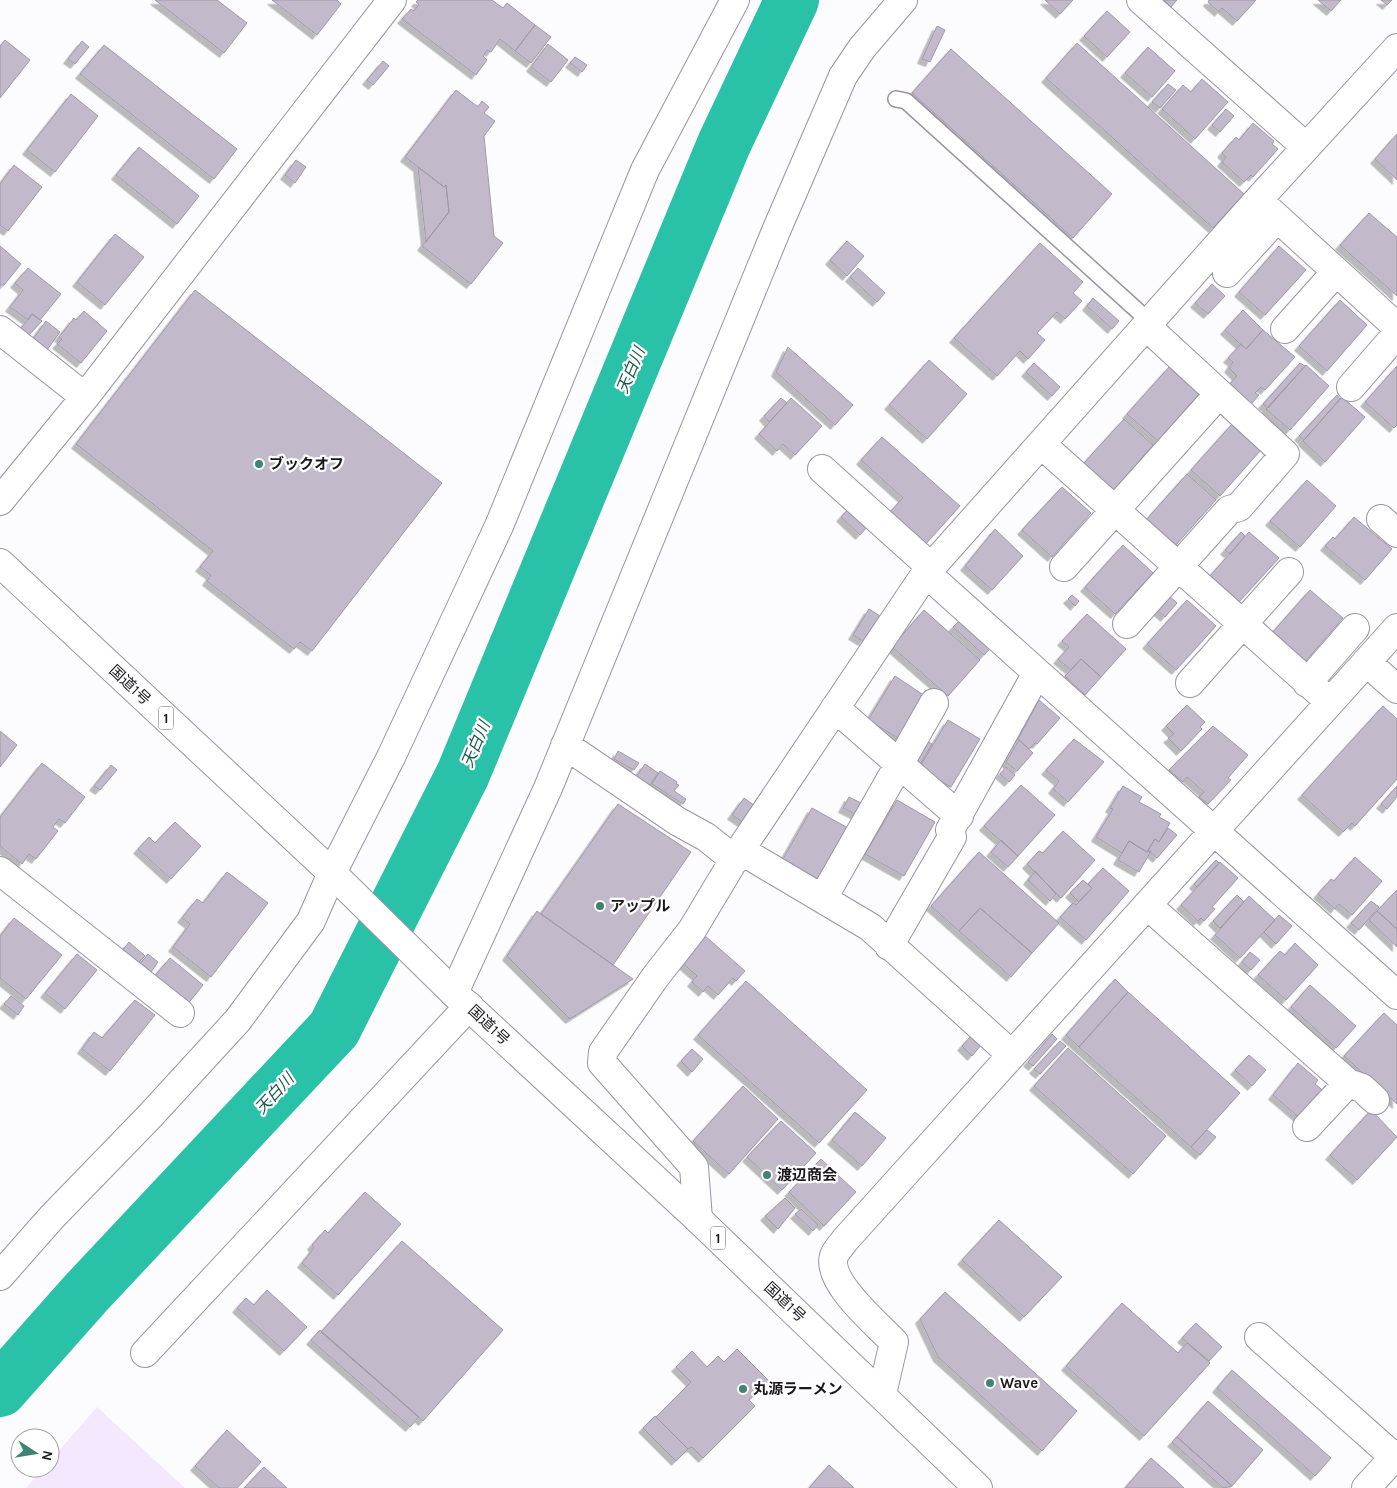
<svg xmlns="http://www.w3.org/2000/svg" width="1397" height="1488" viewBox="0 0 1397 1488" font-family="Karla,'Noto Sans JP',sans-serif">
	<style>
		.green { fill: #f3e8fe }
		.lines { fill: none; stroke-linecap: round; stroke-linejoin: round }
		.river { stroke: #29c1a7; stroke-width: 54 }
		.building { fill: #c2baca; stroke: #a098a7; filter: url(#shadow) }
		.lane-casing { stroke: #9b93a3; stroke-width: 18 }
		.street-casing { stroke: #9b93a3; stroke-width: 30 }
		.secondary-casing { stroke: #9b93a3; stroke-width: 30 }
		.highway-casing { stroke: #9b93a3; stroke-width: 30 }
		.lane { stroke: #fff; stroke-width: 15 }
		.street { stroke: #fff; stroke-width: 28 }
		.secondary { stroke: #fff; stroke-width: 28 }
		.highway { stroke: #fff; stroke-width: 28 }
		.poi-dot { fill: #408374; stroke: #fff; stroke-width: 2 }
		.labels { text-anchor: middle; stroke-width: 4.5; stroke-linejoin: round; paint-order: stroke }
		.shield { fill: #fff; stroke: #5f5d61; stroke-width: 1 }
		.shield-label { font-size: 14px; font-weight: bold; fill: #1a171d }
		.poi-label { font-size: 15px; font-weight: bold; fill: #1a171d; stroke: #fff; text-anchor: start }
		.street-label { font-size: 15px; fill: #1a171d; stroke: #fff }
		.water-label { font-size: 16px; font-style: italic; fill: #1e584c; stroke: #fff }
	</style>
	<defs>
		<filter id="shadow"><feDropShadow dx="-4.5" dy="4.5" stdDeviation="0" flood-color="#0004"/></filter>
	</defs>
	<rect width="100%" height="100%" fill="#fcfbfe"/>
	<path class="green" d="M97,1407L185,1488H26L44,1468H50V1461Z"/>
	<g class="lines">
		<path class="river" d="M0,1390L86,1293L334,1029L463,774L724,144L792,0"/>
	</g>
	<path class="building" d="M155,0H217L247,23L224,53Z
		M272,0H337L341,4L317,35Z
		M418,0H492L503,8L507,3L535,25L515,51L500,39L491,52L487,50L483,56L487,60L476,75L402,19L411,9L414,11L419,4L416,2Z
		M1045,0H1073L1060,14Z
		M1164,0H1177L1171,7Z
		M1209,0H1256L1237,21L1222,8L1219,12L1208,2Z
		M1318,0H1341L1331,11Z
		M1381,0H1392L1387,5Z
		M1107,11L1130,32L1107,57L1084,36Z
		M535,25L551,37L531,63L515,51Z
		M937,26L945,30L930,62L922,59Z
		M5,40L30,60L0,98V46Z
		M82,41L89,47L75,64L68,59Z
		M1077,43L1244,194L1213,228L1046,78Z
		M548,44L568,60L551,82L531,67Z
		M104,45L237,149L214,179L80,74Z
		M1148,47L1175,71L1152,97L1125,73Z
		M951,49L1112,194L1073,238L912,93Z
		M575,57L587,65L582,72L570,63Z
		M383,61L389,66L373,85L367,80Z
		M1202,79L1228,102L1195,139L1162,109L1183,85L1191,92Z
		M1168,84L1176,90L1160,108L1152,102Z
		M456,90L478,107L482,101L489,107L484,113L495,121L484,136L494,236L503,243L471,284L422,246L449,212L446,185L444,187L405,157Z
		M71,94L98,116L55,172L27,150Z
		M1226,109L1234,116L1220,132L1212,125Z
		M1253,123L1274,141L1272,144L1278,149L1253,177L1251,175L1244,182L1222,162L1226,157L1222,153L1236,137L1239,140Z
		M1397,134V180L1375,159Z
		M139,147L199,196L177,224L116,175Z
		M296,160L306,167L295,183L285,175Z
		M14,165L42,187L8,231L0,225V184Z
		M418,167L444,187L446,185L449,212L426,242Z
		M1369,213L1397,237V296L1340,245Z
		M115,234L144,257L105,305L77,282Z
		M847,241L864,256L847,276L830,260Z
		M1040,243L1083,282L1073,293L1082,301L1065,319L1057,312L1037,333L1045,340L1028,359L1020,351L997,376L954,338Z
		M0,246L21,264L4,285H0Z
		M1279,246L1306,270L1265,315L1239,292Z
		M28,268L61,294L40,320L32,314L28,320L10,307L23,290L15,283Z
		M858,268L885,293L877,302L850,277Z
		M1212,284L1225,296L1208,314L1195,303Z
		M195,290L442,483L312,651L300,642L294,649L207,581L211,575L200,567L213,551L76,444Z
		M1093,298L1119,321L1112,329L1087,306Z
		M1340,300L1367,325L1327,371L1299,346Z
		M1243,310L1263,330L1246,349L1225,330Z
		M84,311L107,331L81,363L57,344L62,339L59,337L74,318L76,320Z
		M32,314L42,321L27,337L19,331Z
		M46,321L60,332L47,350L33,339Z
		M1263,330L1295,357L1265,390L1261,387L1255,393L1259,395L1247,409L1225,389L1237,376L1229,368L1233,362L1228,358L1241,344L1246,349Z
		M788,347L853,405L835,425L776,372Z
		M929,360L967,394L927,439L889,405Z
		M1034,363L1060,387L1052,396L1026,372Z
		M1300,363L1305,366L1268,408L1263,404Z
		M1306,365L1329,386L1290,430L1266,409Z
		M1397,366V425L1394,428L1365,402Z
		M1169,367L1199,394L1158,441L1127,414Z
		M1337,395L1340,399L1304,440L1299,436Z
		M1342,397L1365,417L1325,462L1303,441Z
		M781,398L787,403L769,422L764,416Z
		M791,398L822,426L795,455L783,444L777,451L759,434Z
		M1124,419L1153,445L1113,491L1083,464Z
		M1232,424L1261,450L1220,496L1191,470Z
		M882,437L960,506L923,547L887,515L903,498L861,460Z
		M1187,474L1216,500L1175,546L1146,520Z
		M1307,480L1336,506L1300,547L1270,521Z
		M1062,487L1091,513L1052,557L1022,530Z
		M849,508L868,526L860,535L841,517Z
		M1354,517L1392,549L1365,580L1325,546L1333,537L1335,539Z
		M995,529L1023,556L992,590L965,566Z
		M1241,532L1245,536L1230,554L1225,550Z
		M1249,532L1279,558L1238,603L1209,577Z
		M1123,545L1153,573L1115,614L1085,587Z
		M1310,590L1343,618L1304,663L1271,634Z
		M1166,593L1177,603L1165,617L1154,607Z
		M1072,595L1079,601L1075,606L1068,599Z
		M1187,600L1216,626L1176,670L1147,644Z
		M869,609L880,616L863,641L853,635Z
		M924,610L980,660L948,696L892,647Z
		M1087,614L1126,649L1101,677L1081,659L1071,670L1058,659L1069,647L1062,641Z
		M959,621L990,649L984,655L953,627Z
		M1081,659L1101,677L1085,695L1065,676Z
		M895,676L925,696L901,740L868,720Z
		M1039,700L1060,718L1037,744L1035,743L1029,749L1018,739Z
		M1187,705L1205,722L1200,727L1202,729L1181,751L1168,738L1174,734L1166,726Z
		M1383,706L1397,719V779L1355,826L1352,823L1343,832L1302,795Z
		M948,720L980,739L951,787L919,768Z
		M1213,726L1248,755L1228,778L1231,780L1208,804L1199,797L1204,792L1187,777L1183,782L1169,770Z
		M0,731L17,745L0,767Z
		M920,737L932,744L921,763L909,757Z
		M1074,739L1104,762L1068,802L1053,789L1059,781L1046,770Z
		M1019,740L1033,753L1017,771L1006,762Z
		M618,751L639,763L634,770L614,759Z
		M42,763L85,797L65,823L59,819L53,827L58,831L36,859L29,854L22,864L0,846V817Z
		M645,764L658,773L650,785L636,777Z
		M111,765L117,770L100,790L94,786Z
		M1006,767L1015,775L1009,782L1000,774Z
		M660,771L677,782L676,784L679,785L674,791L686,799L683,804L652,784Z
		M1021,785L1055,815L1018,856L984,826Z
		M1123,786L1142,797L1139,802L1161,814L1159,817L1170,823L1159,842L1155,839L1147,852L1129,841L1122,853L1096,837L1113,809L1110,808Z
		M1397,786V797L1387,809L1381,804Z
		M849,797L863,804L857,815L843,808Z
		M744,798L755,806L744,823L732,815Z
		M897,800L935,822L904,876L865,854Z
		M618,804L691,852L613,965L541,914Z
		M812,808L848,828L819,880L783,859Z
		M175,822L201,846L171,879L138,849L149,837L155,843Z
		M1168,828L1177,835L1157,858L1148,850L1155,839L1159,842Z
		M1063,831L1095,860L1061,898L1027,864L1039,851L1043,853Z
		M1001,840L1018,856L1008,867L991,852Z
		M1129,841L1147,852L1151,851L1139,872L1118,860Z
		M979,852L1059,923L1032,953L980,908L959,931L931,906Z
		M1355,857L1382,881L1352,915L1339,904L1335,909L1318,894L1331,879L1334,881Z
		M1216,860L1219,863L1197,887L1194,884Z
		M1220,862L1238,878L1212,907L1215,909L1204,921L1201,918L1198,921L1181,905Z
		M1103,868L1129,891L1086,940L1060,917L1073,903L1076,905L1092,888L1088,884Z
		M1035,871L1056,894L1050,901L1028,880Z
		M227,872L268,903L211,977L173,947L190,924L182,918L197,899L203,903Z
		M1083,880L1092,888L1079,902L1070,893Z
		M1397,890V929L1377,911Z
		M1237,895L1244,902L1220,928L1213,921Z
		M1249,896L1275,920L1240,958L1215,935Z
		M1371,901L1379,907L1359,930L1351,923Z
		M980,908L1032,953L1011,977L959,931Z
		M537,911L541,914L633,979L570,1019L507,956Z
		M1377,911L1397,929V947L1369,920Z
		M1279,915L1292,926L1276,944L1264,932Z
		M14,918L62,955L26,999L0,978V936Z
		M704,935L745,971L736,981L733,978L718,995L708,986L703,992L692,982L697,976L681,962Z
		M129,942L145,956L136,965L121,952Z
		M1295,943L1318,965L1286,1000L1258,975L1280,951L1285,955Z
		M1250,952L1260,960L1251,970L1242,962Z
		M77,954L97,970L65,1009L45,993Z
		M148,954L158,962L149,975L138,966Z
		M170,958L203,985L187,1005L153,978Z
		M1115,979L1128,992L1079,1047L1066,1035Z
		M746,981L867,1090L819,1143L698,1035Z
		M1310,985L1356,1026L1336,1048L1291,1007Z
		M1128,992L1240,1093L1191,1147L1079,1047Z
		M11,996L24,1006L18,1015L4,1004Z
		M135,1000L155,1015L110,1071L82,1049L94,1032L102,1038Z
		M1384,1013L1397,1025V1104L1344,1056Z
		M1052,1034L1057,1039L1033,1066L1028,1062Z
		M971,1036L981,1045L972,1056L962,1046Z
		M1060,1041L1066,1046L1040,1074L1034,1069Z
		M1068,1048L1166,1136L1133,1174L1034,1086Z
		M692,1049L703,1059L692,1072L681,1061Z
		M1249,1055L1266,1070L1252,1086L1235,1070Z
		M1298,1063L1318,1080L1315,1084L1325,1092L1302,1120L1273,1095Z
		M743,1086L778,1119L729,1174L693,1141Z
		M1371,1110L1397,1137L1357,1180L1330,1155Z
		M855,1112L886,1138L862,1166L832,1140Z
		M781,1121L816,1153L782,1190L747,1157Z
		M1207,1130L1216,1137L1200,1155L1191,1147Z
		M821,1159L856,1192L824,1226L789,1192Z
		M365,1192L401,1224L338,1295L302,1263L314,1248L312,1245L325,1230L328,1233Z
		M785,1198L795,1208L778,1229L765,1216Z
		M801,1209L818,1225L813,1231L795,1214Z
		M999,1220L1062,1277L1024,1317L962,1260Z
		M402,1241L503,1330L423,1421L321,1332Z
		M267,1290L307,1327L284,1351L237,1308L246,1298L254,1305Z
		M945,1292L1077,1411L1042,1451L938,1357L920,1319Z
		M1122,1303L1178,1353L1187,1343L1210,1363L1144,1436L1066,1366Z
		M1196,1323L1222,1347L1209,1361L1182,1338Z
		M320,1330L419,1417L410,1427L311,1340Z
		M737,1349L769,1381L749,1400L755,1406L703,1458L692,1447L688,1449L656,1417L691,1382L676,1367L692,1351L707,1367L718,1356L724,1362Z
		M1232,1370L1331,1458L1315,1476L1217,1388Z
		M1208,1401L1263,1450L1232,1486L1177,1437Z
		M655,1416L688,1449L676,1461L643,1428Z
		M227,1430L261,1462L237,1488H219L195,1466Z
		M1177,1437L1232,1486L1223,1488L1172,1442Z
		M1151,1458L1176,1480L1184,1488H1125Z
		M829,1465L854,1488H809Z
		M264,1467L287,1488H244Z"/>
	<g class="lines">
		<defs>
			<path id="lane" d="M896,99L906,101L1150,322"/>
			<path id="street" d="M1141,0L1306,147
				M1258,200L1397,327
				M1227,273L1277,218
				M1285,329L1336,272
				M0,330L85,397
				M1351,387L1397,334
				M1041,444L1330,702
				M822,469L931,567
				M0,501L85,397L392,0
				M1381,519L1397,533
				M1064,567L1219,394
				M926,573L1397,995
				M1127,624L1229,510L1239,507L1285,454L1146,326
				M1366,662L1397,689
				M1190,683L1289,572
				M1307,683L1355,628
				M835,708L959,816
				M565,745L677,821L706,837L735,860
				M740,850L870,927L1012,1055
				M0,871L180,1013
				M823,898L934,703
				M1147,905L1348,1083
				M889,946L952,837L950,830L1037,673
				M454,993L548,788L776,231L843,76L862,48L903,0
				M1307,1127L1348,1083L1362,1088L1375,1100
				M698,1219L694,1167L602,1063L603,1052L656,976L692,930L740,850L926,573L1258,200L1397,48
				M0,1276L52,1217L150,1116L238,1020L311,921L332,873L391,757L499,526L645,170L735,0
				M1259,1337L1394,1457
				M145,1353L469,1006
				M882,1394L894,1342C877,1324 826,1282 834,1256C836,1250 842,1245 845,1240L1397,628"/>
			<path id="secondary" d="M1366,1488L1397,1454"/>
			<path id="highway" d="M0,563L332,873L454,993L698,1219L978,1488"/>
		</defs>
		<use href="#lane" class="lane-casing"/>
		<use href="#street" class="street-casing"/>
		<use href="#secondary" class="secondary-casing"/>
		<use href="#highway" class="highway-casing"/>
		<use href="#lane" class="lane"/>
		<use href="#street" class="street"/>
		<use href="#secondary" class="secondary"/>
		<use href="#highway" class="highway"/>
	</g>
	<g class="poi-dot">
		<circle cx="259" cy="464" r="5"/>
		<circle cx="600" cy="906" r="5"/>
		<circle cx="767" cy="1175" r="5"/>
		<circle cx="990" cy="1383" r="5"/>
		<circle cx="743" cy="1389" r="5"/>
	</g>
	<g class="labels">
		<g class="shield">
			<rect x="158.5" y="706.5" width="15" height="23" rx="4"/>
			<rect x="710.5" y="1226.5" width="15" height="23" rx="4"/>
		</g>
		<g class="shield-label">
			<text x="166" y="723">1</text>
			<text x="718" y="1243">1</text>
		</g>
		<g class="poi-label">
			<text x="269" y="469">ブックオフ</text>
			<text x="610" y="911">アップル</text>
			<text x="777" y="1180">渡辺商会</text>
			<text x="1000" y="1388">Wave</text>
			<text x="753" y="1394">丸源ラーメン</text>
		</g>
		<g class="street-label">
			<text transform="translate(130 685) rotate(43)" y="5">国道1号</text>
			<text transform="translate(489 1025) rotate(43)" y="5">国道1号</text>
			<text transform="translate(785 1302) rotate(43)" y="5">国道1号</text>
		</g>
		<g class="water-label">
			<text transform="translate(630 370) rotate(-67)" y="6">天白川</text>
			<text transform="translate(475 744) rotate(-67)" y="6">天白川</text>
			<text transform="translate(274 1093) rotate(-47)" y="6">天白川</text>
		</g>
	</g>
	<g transform="translate(35 1453) rotate(102)"><circle r="24" fill="#ffffff" stroke="#a3a2a5"/>
	<path d="M0-4L9 19L0 12L-9 19Z" fill="#408374"/>
	<text y="-8" font-size="14" font-weight="bold" text-anchor="middle" fill="#1a171d">N</text>
	</g>
</svg>
